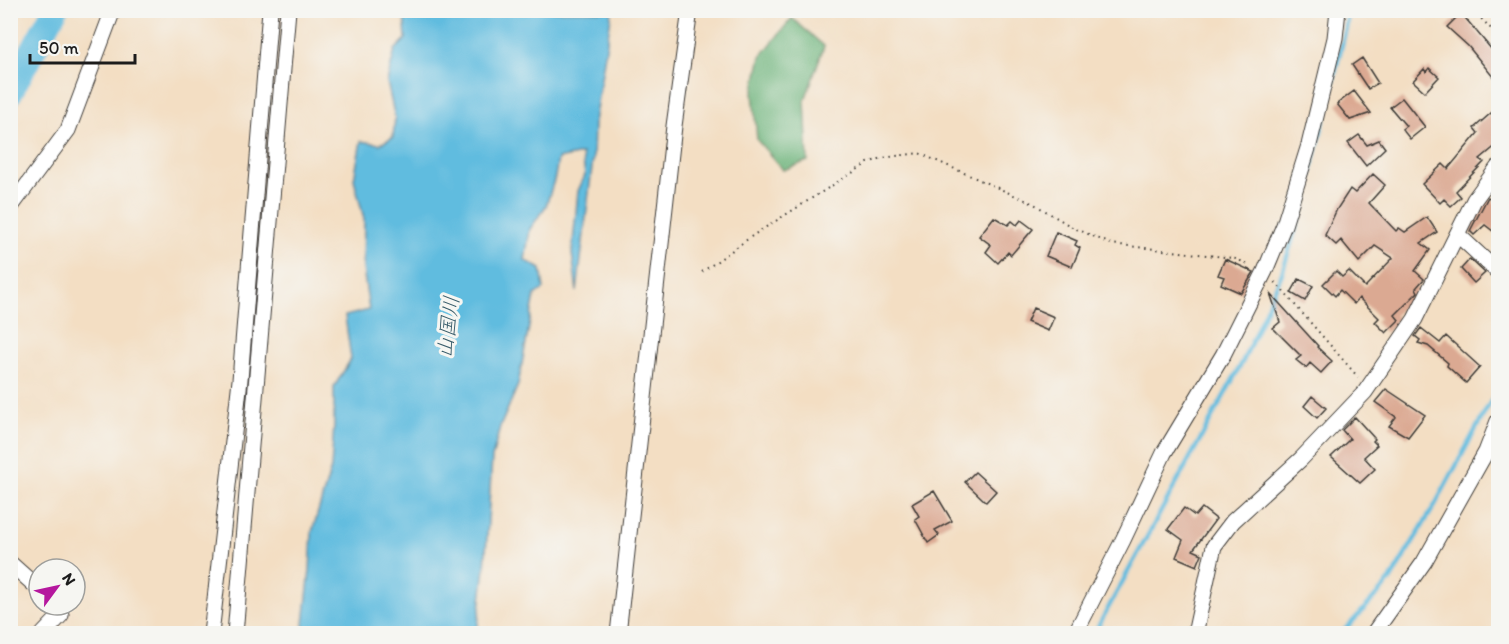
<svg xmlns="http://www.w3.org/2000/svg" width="1509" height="644" viewBox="0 0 1509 644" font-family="Itim,'Klee One',sans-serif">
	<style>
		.forest { fill: #6cb279; stroke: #44674a; stroke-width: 1.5 }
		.water { fill: #61bcdf; stroke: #3e6c7e; stroke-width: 1.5 }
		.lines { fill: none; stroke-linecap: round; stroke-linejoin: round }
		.stream { stroke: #61bcdf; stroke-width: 4.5 }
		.river { stroke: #61bcdf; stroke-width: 26 }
		.building { fill: #dba992 }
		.minor-casing { stroke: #3c3935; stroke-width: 17 }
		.path { stroke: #3c3935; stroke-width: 2; stroke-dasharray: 1.5 4.5; stroke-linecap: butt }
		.minor { stroke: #fff; stroke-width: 15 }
		.labels { text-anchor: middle; stroke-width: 6; stroke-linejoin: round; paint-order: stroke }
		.water-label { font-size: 21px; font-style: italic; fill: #385c6a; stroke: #f6f6f2 }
	</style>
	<rect width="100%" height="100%" fill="#f6f6f2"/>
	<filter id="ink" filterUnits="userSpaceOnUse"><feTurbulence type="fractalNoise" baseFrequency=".0167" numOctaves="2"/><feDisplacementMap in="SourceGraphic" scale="12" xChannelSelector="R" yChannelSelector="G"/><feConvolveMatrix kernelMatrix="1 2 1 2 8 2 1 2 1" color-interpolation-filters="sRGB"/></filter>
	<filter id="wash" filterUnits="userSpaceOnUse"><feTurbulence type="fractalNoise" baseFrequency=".008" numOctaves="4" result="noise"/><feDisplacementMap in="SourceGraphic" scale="24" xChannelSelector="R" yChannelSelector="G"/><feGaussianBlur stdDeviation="1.35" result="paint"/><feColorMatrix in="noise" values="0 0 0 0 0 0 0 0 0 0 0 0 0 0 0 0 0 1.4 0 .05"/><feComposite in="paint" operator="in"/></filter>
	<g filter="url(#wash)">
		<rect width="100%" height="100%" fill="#f3dec3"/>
		<path class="forest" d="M792,18L824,46L805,100L808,161L783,170L757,140L753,93L761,56Z"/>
		<path class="water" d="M404,11H612L594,122L593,159L577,292L572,253L578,191L585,175L582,154L558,159L555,177L546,206L530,229L525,260L541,269L544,289L535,295L518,385L500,427L492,458L485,568L477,633H303L310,570L312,532L331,468L334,425V387L351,359L345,316L369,310L363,268L364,219L354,179L361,141L380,144L393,137L395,118L387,82L395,50L406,39Z"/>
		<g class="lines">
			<path class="stream" d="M1094,634L1243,361L1282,273L1303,205L1346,28L1348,10
				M1341,634L1389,582L1435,505L1498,388"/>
			<path class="river" d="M10,92L55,10"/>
		</g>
		<g id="blocks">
			<path class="building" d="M1461,13L1498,57V83L1468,46L1447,27Z
				M1362,58L1378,83L1368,89L1352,65Z
				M1429,68L1439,77L1425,92L1413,81L1424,69L1426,72Z
				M1354,91L1371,113L1350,120L1337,104Z
				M1402,98L1425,127L1410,139L1402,129L1406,126L1390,107Z
				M1498,107V144L1480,159L1484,162L1456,191L1461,197L1451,206L1444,199L1440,203L1422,184L1443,164L1448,169L1478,133L1474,128Z
				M1359,135L1367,145L1379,140L1385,148L1366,166L1348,143Z
				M1373,174L1385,185L1369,203L1396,231L1399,228L1405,232L1427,217L1437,232L1421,243L1430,250L1415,271L1424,279L1416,288L1418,292L1395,315L1399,320L1386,333L1375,322L1379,318L1359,298L1354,304L1340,290L1335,296L1323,284L1336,271L1342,277L1349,271L1365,287L1393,258L1375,246L1359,262L1341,240L1336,245L1325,235L1337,209L1350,189L1355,193Z
				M1488,197L1498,204V235L1485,225L1474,235L1470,231Z
				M994,217L1008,225L1012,221L1017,225L1021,220L1033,229L1011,255L1008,252L998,263L986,252L991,245L979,236Z
				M1056,232L1077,241L1075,245L1080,248L1072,267L1046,256Z
				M1225,259L1254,272L1241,293L1221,284L1224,277L1218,275Z
				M1470,259L1485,273L1474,283L1461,269Z
				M1299,279L1313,286L1305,301L1291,293Z
				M1270,293L1318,346L1317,347L1332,361L1321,373L1310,363L1306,368L1296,360L1301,356L1273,328L1280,322Z
				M1033,308L1054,317L1048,331L1027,322Z
				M1421,328L1440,343L1446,336L1480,367L1466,383L1447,366L1448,363L1428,346L1418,343L1420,340L1415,336Z
				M1386,389L1425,415L1408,437L1389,426L1396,417L1375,402Z
				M1312,396L1326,408L1317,418L1304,406Z
				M1355,417L1375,439L1373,441L1377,445L1364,457L1375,469L1360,483L1331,457L1350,439L1342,430Z
				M975,472L996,491L986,502L965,482Z
				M934,491L952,521L935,530L939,535L928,543L915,519L919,516L912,504Z
				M1184,508L1195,516L1202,508L1216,519L1193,550L1202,554L1197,566L1176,557L1183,540L1168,529Z"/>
		</g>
	</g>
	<g filter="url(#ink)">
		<use href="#blocks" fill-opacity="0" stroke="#3c3935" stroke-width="1.5"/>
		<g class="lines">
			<defs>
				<path id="minor" d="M10,208L68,130L113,10
					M1457,234L1498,272
					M10,563L39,589
					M43,634L61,615L57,605
					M211,634L240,380L270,10
					M235,634L288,10
					M618,634L674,126L690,10
					M1075,634L1123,540L1164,453L1223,355L1265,271L1284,225L1309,145L1335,38L1338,10
					M1195,634L1214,546L1233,521L1301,459L1365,392L1415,319L1474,200L1498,167
					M1373,634L1424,562L1486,452L1498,421"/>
			</defs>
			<use href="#minor" class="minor-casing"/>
			<path class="path" d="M1473,10L1498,36
				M702,272L755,234L868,163L882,158L919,153L1034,204L1072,227L1111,244L1233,258L1251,265
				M1275,282L1358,377"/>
			<use href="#minor" class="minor"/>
		</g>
	</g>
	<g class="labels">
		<g class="water-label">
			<text transform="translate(448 327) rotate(-83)" y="7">山国川</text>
		</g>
	</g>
	<rect width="1509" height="644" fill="none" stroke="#f6f6f2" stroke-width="36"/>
	<g transform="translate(57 587) rotate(57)"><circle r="28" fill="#f6f6f2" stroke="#9f9f9c" stroke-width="1.5"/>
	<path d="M0-4.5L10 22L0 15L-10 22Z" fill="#b5179e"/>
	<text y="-9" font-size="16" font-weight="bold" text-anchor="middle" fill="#1c1c1c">N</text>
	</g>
	<path d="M30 54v9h105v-9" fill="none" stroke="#1c1c1c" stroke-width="3"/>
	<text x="39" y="54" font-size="18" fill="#1c1c1c" stroke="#f6f6f2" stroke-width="4.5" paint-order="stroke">50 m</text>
</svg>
